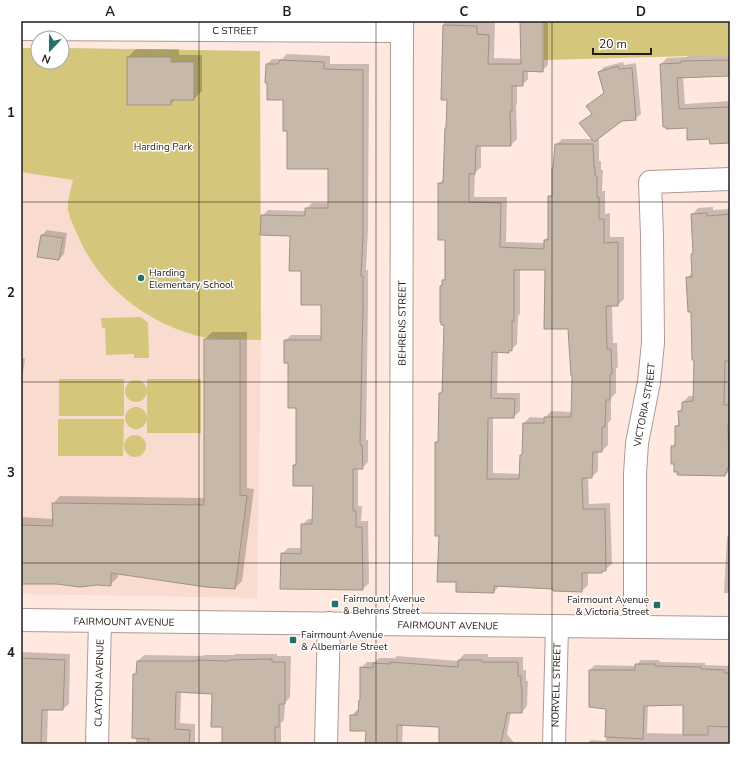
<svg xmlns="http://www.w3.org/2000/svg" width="751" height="765" viewBox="0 0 751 765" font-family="'Nunito Sans',sans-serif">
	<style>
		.built { fill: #fadbd0 }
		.green { fill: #d4c77c }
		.shadow { fill: #0003; fill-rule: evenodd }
		.building { fill: #c7b9a9; stroke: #9f9283; fill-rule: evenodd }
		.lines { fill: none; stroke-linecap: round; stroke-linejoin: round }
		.minor-casing { stroke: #af9a93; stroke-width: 24 }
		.minor { stroke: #fff; stroke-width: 22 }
		.grid { fill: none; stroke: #231b18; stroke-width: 1; stroke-opacity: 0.55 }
		.poi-dot { fill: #26706b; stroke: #fff; stroke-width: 1.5 }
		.labels { text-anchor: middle; stroke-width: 3; stroke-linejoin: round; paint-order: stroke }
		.street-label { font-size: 10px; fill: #231b18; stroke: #fff }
		.park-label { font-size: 10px; fill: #342d00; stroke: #fff }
		.poi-label { font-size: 10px; fill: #231b18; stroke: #fff; text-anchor: start }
		.neatline { fill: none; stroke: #231b18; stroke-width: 1.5 }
		.grid-label { font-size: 13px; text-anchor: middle; font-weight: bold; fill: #231b18 }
	</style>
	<rect width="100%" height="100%" fill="#ffe8e0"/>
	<path class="built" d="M21,48H38V62H62V48L260,51L261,340L257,598L21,594Z"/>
	<path class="green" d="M544,21H730V55L544,60Z
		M21,48H38V62H62V48L260,51L261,340C239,339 215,341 194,335C143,320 99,285 78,236C74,228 70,219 68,210C67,201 71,189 73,180L21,172Z
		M141,317L148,323L149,358H134V354L106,355L105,328H102L101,318Z
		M59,379H124V416H59Z
		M147,379H201V433H147Z
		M125 391a11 11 0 1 1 22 0a11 11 0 1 1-22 0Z
		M125 418a11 11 0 1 1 22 0a11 11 0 1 1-22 0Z
		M58,419H124L123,456H58Z
		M124 446a11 11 0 1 1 22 0a11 11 0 1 1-22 0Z"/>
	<path class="shadow" d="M444,21H495L494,58L522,59L521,21H548V65L542,71L528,70V79L522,85H517V104L516,105L517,139L511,145H481V167L475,173L474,197H507L506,242L545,243V240L549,236V197L553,194L556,145L562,139H592L581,123L593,113V101L605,92L599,72L604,67L623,62L624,65L636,63L641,114L635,119L622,120L597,139H599V161H601V170H603L602,191H605V214L610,213V237H624V299L618,305H612L613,343H617L618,367L616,369V393L611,398V420L608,423V445L602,451H598V471L592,477H588L589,504L610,503L612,564L602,572H588V585L582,591L554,588L500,585L494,592L457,581L440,535L436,443L439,440L440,393L443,390L445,324L441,286L443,284V280L446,278V239L439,184L444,179L448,99H442ZM520,269L546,270L569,328L574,375L572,412L551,411L545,418L530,417L524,423V453L521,456V474L493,473V417H514L520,411V393H497L498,352H509L517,344L518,316L520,314Z
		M136,49H179V55H202V91L194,99H176L170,104L128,57Z
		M287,54L330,56V64H369L368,230L366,270H368V303L366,440H368V462L362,468H358V506H362L361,521H368L369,583L363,589L281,588L282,554L288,548H302V525L308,519H313L314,485L294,465L297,462L298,407L285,341L291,335H322V304L302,270L291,235L262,216L268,210L306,211V209L312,203H329V168L288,130L284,99L267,64L272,59H282Z
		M730,55V75L683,77L685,104L730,101V142L710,138L688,127L667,128L661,64L667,58L687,57L688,56Z
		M713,207V210L730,209V469L724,475L672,447L676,443V426L680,423L679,411L683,407V402L689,396H694L695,359L692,311L687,278L693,272L694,253L692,215L698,208Z
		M47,230L67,233L64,254L59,259L42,235Z
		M212,332H247V488L254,489L242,581L235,588L118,573V577L110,585L21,583V517L54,519L53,504L60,496L205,498V339Z
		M21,358L25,359L21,385Z
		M730,533V593H724L727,537Z
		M21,652L70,654L69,704L63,709H48L47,744H21Z
		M235,654H277V656H291L290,697L285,703L284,720L281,723V744H223V726L213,693L181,692L180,723L195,724V744H136L134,675L138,671V661L144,655L203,656L204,655H234Z
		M464,654H488V657H523V670H526V681H528L527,706L522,712H511L507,734L515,744H440V726L403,724L402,744H366L367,730L351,716L357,710H359L361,699V668L367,662H375L379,658H395L397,656L458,661Z
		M641,660H659L660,662L705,663V665L730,666V744H587L591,740L606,741L608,708L590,670L595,665L636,666ZM684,704V734L647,733L648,705Z"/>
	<path class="building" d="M520,21H543V72L523,71V86H512V111H510L511,146H476L475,174H469V202L501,203L500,247L544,249V240H548V196H552V168H553L555,144H593L594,167H595V176H597V197H599V219H604V243L618,242V306H606L607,349H611L612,374H610V400H606L605,427H602V452H593L592,478H582L583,509H605L606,571H602V573H582V592L553,591V589L494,586V593L456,592V582H437L439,536H435V442H438L439,393H442L444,325H441V322H440V286H442V280H445V240H438V183H443L445,128H446L447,100H441L443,25L477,26V34L489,35L488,64H521ZM514,270H545L544,329H568L571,376H572L571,417H544V423H523L522,455H520L519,479H487L488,418H514L515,399L491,398L492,352L509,353V350L512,351V321H514Z
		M127,57H171V62H194V100H171V105H127Z
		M280,60L324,62V69L363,70V237L361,276H363V309L360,445H362L363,469H353V511H356V527H362L363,590L280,589L281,553L301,554V524H312L313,486H293V465H296V408H288V363H284V340H321V305H301V271H289L290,236L260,235L261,215L305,216V208H328V169H287V131H283V100H267V83H265L266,64H278Z
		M730,60V76L677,78L679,109L730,107V143L710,144L709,139L687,140V128L666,129V127H663L660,64L681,63V61Z
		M618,66L619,69L632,68L636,120L622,121L594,142L579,123L592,114L586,106L604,93L598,72Z
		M707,213V216L730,214V361H725L724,405H730V424H728L729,468H727V473H725V476L677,475L678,472H674V464H671V446H675V426H679L678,411H682V402L693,401L694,360H692L691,312H688L686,277H692L691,254H693L691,214Z
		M41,235L63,238L59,260L37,257Z
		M204,339H240V495L247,496L235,589L206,587L111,573V586L97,585L80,587L56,584H21V525L53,526L52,503L204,505Z
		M21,658L65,660L63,710H42L41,744H21Z
		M272,659V662H285V704H279V727H275V744H222V727H211L212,694L176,692L175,729L190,730L189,744H148L149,739L132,738L133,674H136L137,661H197V660L228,661V660Z
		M458,660H482V662H518V676H521V687H522V713H507L501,744H439V727L397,725V744H365L366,731H350V715H357V713H358L359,700H360V667L373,668V663L390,664V662L458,667Z
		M635,664H655V666L701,667V669L724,670V673H729V676H730V727L708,726V735H683V705L644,706L643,739L605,737L606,709L589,707V670H635Z"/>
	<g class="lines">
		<defs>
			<g id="minor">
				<path id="s1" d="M21,29L402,31"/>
				<path id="s2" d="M21,620L730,628"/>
				<path id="s3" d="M401,624L402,21"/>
				<path id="s4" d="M635,627V474L637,443L649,382L653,343L652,235L650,182L730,179"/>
				<path id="s5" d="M97,744L100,621"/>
				<path d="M326,744L329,623"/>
				<path id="s6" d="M554,744L557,626"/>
			</g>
		</defs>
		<use href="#minor" class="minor-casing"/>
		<use href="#minor" class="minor"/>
	</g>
	<path class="grid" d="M199,21V744M376,21V744M552,21V744M21,202H730M21,382H730M21,563H730"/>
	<g class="poi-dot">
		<circle cx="141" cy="278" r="4"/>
		<rect x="331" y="600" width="8" height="8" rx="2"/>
		<rect x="653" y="601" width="8" height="8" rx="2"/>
		<rect x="289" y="636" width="8" height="8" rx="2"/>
	</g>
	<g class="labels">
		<g class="street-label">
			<text dy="4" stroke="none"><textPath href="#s1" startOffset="214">C STREET</textPath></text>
			<text dy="4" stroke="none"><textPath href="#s3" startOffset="301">BEHRENS STREET</textPath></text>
			<text dy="4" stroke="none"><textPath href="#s4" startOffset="223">VICTORIA STREET</textPath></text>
			<text dy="4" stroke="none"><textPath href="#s2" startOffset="103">FAIRMOUNT AVENUE</textPath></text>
			<text dy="4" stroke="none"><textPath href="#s2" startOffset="427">FAIRMOUNT AVENUE</textPath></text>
			<text dy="4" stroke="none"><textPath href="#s5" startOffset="61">CLAYTON AVENUE</textPath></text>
			<text dy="4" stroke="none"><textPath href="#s6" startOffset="59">NORVELL STREET</textPath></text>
		</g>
		<g class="park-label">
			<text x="163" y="150">Harding Park</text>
		</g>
		<g class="poi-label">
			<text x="149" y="276">Harding<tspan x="149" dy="12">Elementary School</tspan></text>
			<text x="343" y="602">Fairmount Avenue<tspan x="343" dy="12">&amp; Behrens Street</tspan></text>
			<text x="649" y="603" text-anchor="end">Fairmount Avenue<tspan x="649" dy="12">&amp; Victoria Street</tspan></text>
			<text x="301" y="638">Fairmount Avenue<tspan x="301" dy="12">&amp; Albemarle Street</tspan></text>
		</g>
	</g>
	<rect width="751" height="765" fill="none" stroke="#ffffff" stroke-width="44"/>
	<g transform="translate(50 50) rotate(202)"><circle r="19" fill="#ffffff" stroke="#a7a4a3"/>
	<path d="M0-3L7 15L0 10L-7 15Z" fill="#26706b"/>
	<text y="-6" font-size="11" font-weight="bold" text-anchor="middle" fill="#231b18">N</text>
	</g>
	<path d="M593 48v6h58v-6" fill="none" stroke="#231b18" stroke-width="2"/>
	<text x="599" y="48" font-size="12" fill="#231b18" stroke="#ffffff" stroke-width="3" paint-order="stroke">20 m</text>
	<rect x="22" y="22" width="707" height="721" class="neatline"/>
	<g class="grid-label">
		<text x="110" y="16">A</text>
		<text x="287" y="16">B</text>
		<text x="464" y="16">C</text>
		<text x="641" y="16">D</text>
		<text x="11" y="117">1</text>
		<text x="11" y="297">2</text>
		<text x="11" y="477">3</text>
		<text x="11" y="657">4</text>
	</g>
</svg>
